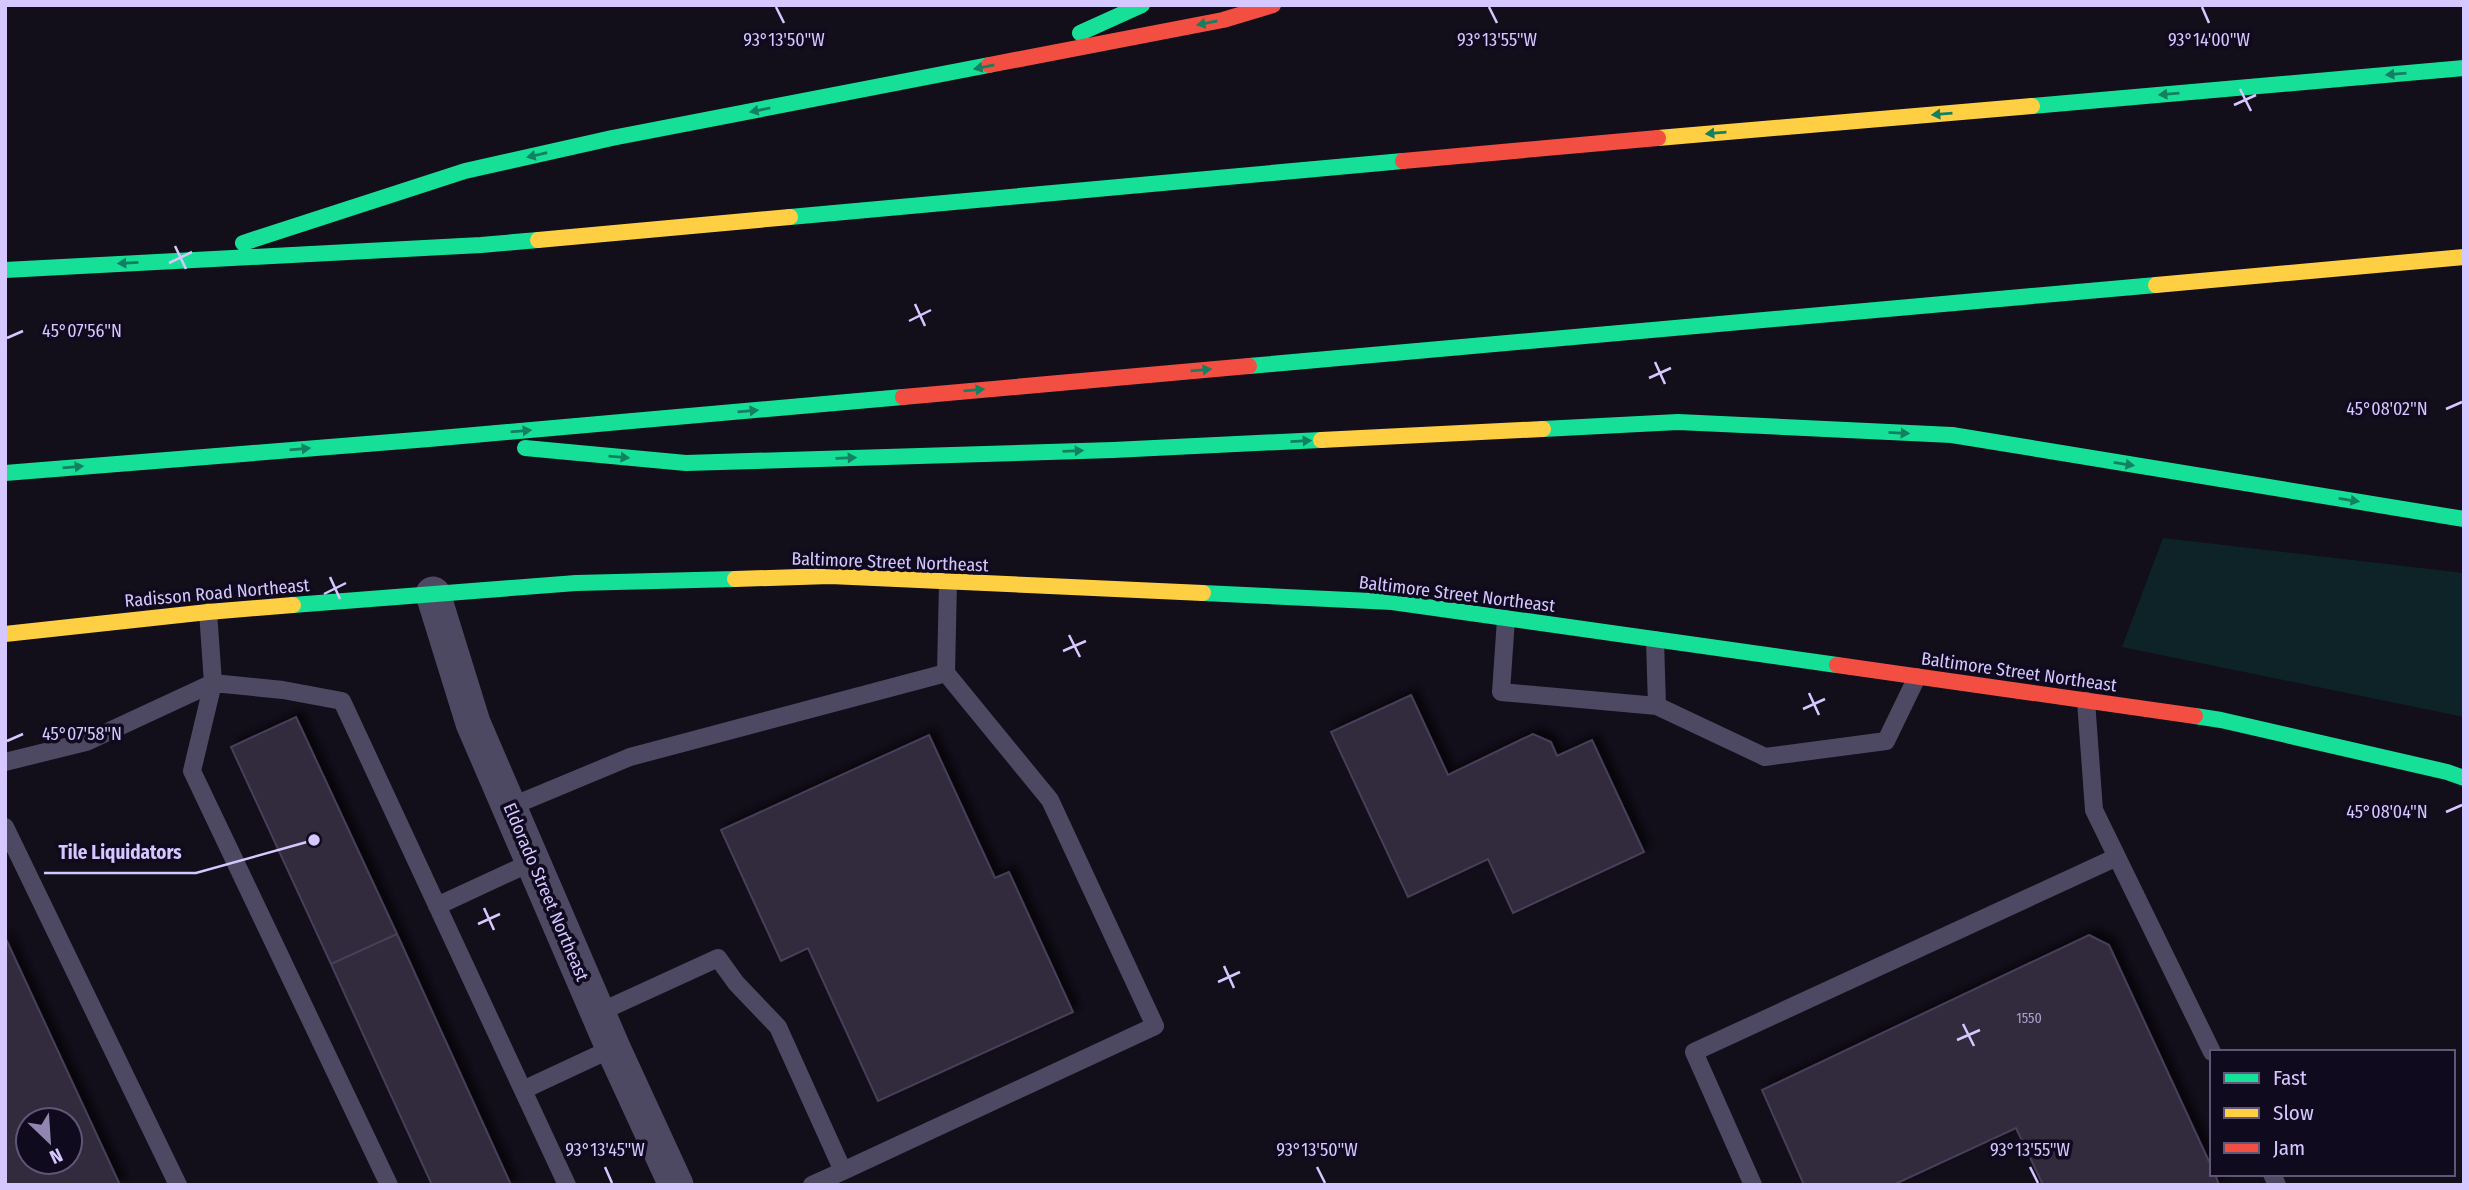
<svg xmlns="http://www.w3.org/2000/svg" width="2469" height="1190" viewBox="0 0 2469 1190" font-family="'Fira Sans Condensed',sans-serif">
	<style>
		.green { fill: #0d2327 }
		.building { fill: #302b3d; stroke: #473f59; stroke-width: 2; fill-rule: evenodd; filter: url(#shadow) }
		.lines { fill: none; stroke-linecap: round; stroke-linejoin: round }
		.lane { stroke: #4e4963; stroke-width: 18 }
		.street { stroke: #4e4963; stroke-width: 35 }
		.fast { stroke: #16e098; stroke-width: 16 }
		.slow { stroke: #ffcf43; stroke-width: 16 }
		.jam { stroke: #f24e42; stroke-width: 16 }
		.oneway { fill: #138061 }
		.ticks { fill: none; stroke: #d5c7ff; stroke-width: 2.5 }
		.labels { text-anchor: middle; stroke-width: 7; stroke-linejoin: round; paint-order: stroke }
		.number-label { font-size: 14px; fill: #aca0ce }
		.street-label { font-size: 18px; fill: #d5c7ff; stroke: #100a1e }
		.ticks-label { font-size: 18px; text-anchor: middle; fill: #d5c7ff; stroke: #100a1e; stroke-width: 7; stroke-linejoin: round; paint-order: stroke }
		.leader { fill: none; stroke: #d5c7ff; stroke-width: 2.5 }
		.callout-dot { fill: #d5c7ff; stroke: #100a1e; stroke-width: 2.5 }
		.callout-label { font-size: 19px; text-anchor: middle; font-weight: bold; fill: #d5c7ff; stroke: #100a1e; stroke-width: 7; stroke-linejoin: round; paint-order: stroke }
	</style>
	<defs>
		<filter id="shadow"><feDropShadow dx="6" dy="-6" stdDeviation="3.5" flood-color="#0009"/></filter>
	</defs>
	<rect width="100%" height="100%" fill="#120e1a"/>
	<path class="green" d="M2163,538L2464,573V717L2122,647Z"/>
	<path class="building" d="M1411,695L1448,775L1533,734L1551,742L1557,756L1592,740L1644,852L1513,913L1488,859L1408,897L1331,732Z
		M296,717L397,934L331,964L231,747Z
		M929,735L995,878L1009,872L1073,1012L878,1101L808,948L781,961L721,830Z
		M397,934L511,1185H432L331,964Z
		M2089,935L2109,945L2212,1168V1174H2215L2219,1185H2043L2016,1128L1893,1185H1804L1762,1090Z
		M5,937L120,1185H5ZM28,1120H70V1162H28Z"/>
	<g class="lines">
		<path class="lane" d="M1506,619L1501,692L1657,706L1655,640
			M2086,701L2094,810L2212,1052
			M1657,706L1765,757L1886,741L1917,677
			M5,762L86,742L213,683L208,612
			M510,807L630,757L946,673L948,582
			M5,827L178,1185
			M437,906L534,861
			M598,1013L718,958L736,983L778,1027L843,1171L812,1185
			M523,1090L613,1048
			M843,1171L1155,1026L1050,800L946,673
			M2272,1174L2277,1185
			M389,1185L192,771L213,683L283,690L342,701L567,1185
			M1753,1185L1694,1052L2117,857"/>
		<path class="street" d="M433,594L473,723L613,1048L676,1185"/>
		<path class="fast" d="M1080,33L1142,5
			M2032,106L2464,68
			M790,217L1403,161
			M243,243L465,171L612,138L989,65
			M5,270L481,245L538,240
			M1249,366L2156,285
			M1543,429L1678,422L1952,435L2464,519
			M525,448L686,463L1113,450L1321,440
			M5,473L429,439L903,397
			M1203,593L1392,602L1837,665
			M293,605L576,583L735,579
			M2195,716L2221,720L2447,772L2464,778"/>
		<path class="slow" d="M1658,138L2032,106
			M538,240L790,217
			M2156,285L2464,257
			M1321,440L1543,429
			M735,579L830,576L1203,593
			M5,634L208,612L293,605"/>
		<path class="jam" d="M989,65L1223,20L1273,5
			M1403,161L1658,138
			M903,397L1249,366
			M1837,665L2195,716"/>
	</g>
	<defs><path id="oneway-solid" d="M-6-.8H1V-3.2L6.5 0L1 3.2V.8H-6Z" transform="scale(1.75)"/></defs>
	<g class="oneway">
		<use href="#oneway-solid" transform="translate(1207 23) rotate(169)"/>
		<use href="#oneway-solid" transform="translate(984 67) rotate(169)"/>
		<use href="#oneway-solid" transform="translate(2396 74) rotate(175)"/>
		<use href="#oneway-solid" transform="translate(2169 94) rotate(175)"/>
		<use href="#oneway-solid" transform="translate(760 110) rotate(169)"/>
		<use href="#oneway-solid" transform="translate(1942 114) rotate(175)"/>
		<use href="#oneway-solid" transform="translate(1716 133) rotate(175)"/>
		<use href="#oneway-solid" transform="translate(537 155) rotate(167)"/>
		<use href="#oneway-solid" transform="translate(128 263) rotate(177)"/>
		<use href="#oneway-solid" transform="translate(1201 370) rotate(-5)"/>
		<use href="#oneway-solid" transform="translate(974 390) rotate(-5)"/>
		<use href="#oneway-solid" transform="translate(748 411) rotate(-5)"/>
		<use href="#oneway-solid" transform="translate(521 431) rotate(-5)"/>
		<use href="#oneway-solid" transform="translate(1899 433) rotate(3)"/>
		<use href="#oneway-solid" transform="translate(1301 441) rotate(-3)"/>
		<use href="#oneway-solid" transform="translate(300 449) rotate(-5)"/>
		<use href="#oneway-solid" transform="translate(1073 451) rotate(-2)"/>
		<use href="#oneway-solid" transform="translate(619 457) rotate(5)"/>
		<use href="#oneway-solid" transform="translate(846 458) rotate(-2)"/>
		<use href="#oneway-solid" transform="translate(2124 464) rotate(9)"/>
		<use href="#oneway-solid" transform="translate(73 467) rotate(-5)"/>
		<use href="#oneway-solid" transform="translate(2349 500) rotate(9)"/>
	</g>
	<path class="ticks" d="M776,7L784,23M1489,7L1497,23M2202,7L2209,23M2240,89L2251,111M2234,105L2256,95M175,246L186,269M169,263L192,252M915,304L925,326M909,321L931,310M7,338L23,331M1655,362L1665,384M1649,378L1671,368M2446,409L2462,402M330,577L340,599M324,594L346,583M1069,635L1080,657M1063,651L1086,641M1809,693L1819,715M1803,709L1825,699M7,741L23,734M2446,812L2462,805M484,908L494,930M478,924L500,914M1224,966L1234,988M1218,982L1240,972M1963,1024L1974,1046M1957,1040L1980,1030M605,1167L612,1183M1317,1167L1325,1183M2030,1167L2038,1183"/>
	<g class="labels">
		<g class="number-label">
			<text x="2029" y="1023">1550</text>
		</g>
		<g class="street-label">
			<text transform="translate(890 562) rotate(2)" y="6">Baltimore Street Northeast</text>
			<text transform="translate(217 593) rotate(-5)" y="6">Radisson Road Northeast</text>
			<text transform="translate(1457 594) rotate(7)" y="6">Baltimore Street Northeast</text>
			<text transform="translate(2019 672) rotate(8)" y="6">Baltimore Street Northeast</text>
			<text transform="translate(546 892) rotate(67)" y="6">Eldorado Street Northeast</text>
		</g>
	</g>
	<g class="ticks-label">
		<text x="784" y="46">93°13'50"W</text>
		<text x="1497" y="46">93°13'55"W</text>
		<text x="2209" y="46">93°14'00"W</text>
		<text x="82" y="337">45°07'56"N</text>
		<text x="2387" y="415">45°08'02"N</text>
		<text x="82" y="740">45°07'58"N</text>
		<text x="2387" y="818">45°08'04"N</text>
		<text x="605" y="1156">93°13'45"W</text>
		<text x="1317" y="1156">93°13'50"W</text>
		<text x="2030" y="1156">93°13'55"W</text>
	</g>
	<path class="leader" d="M314 840L196 873H44"/>
	<circle class="callout-dot" cx="314" cy="840" r="7"/>
	<g class="callout-label">
		<text x="120" y="859">Tile Liquidators</text>
	</g>
	<rect width="2469" height="1190" fill="none" stroke="#d5c7ff" stroke-width="14"/>
	<rect x="2210" y="1050" width="245" height="126" fill="#100a1e" stroke="#5f5678" stroke-width="2"/>
	<rect x="2224" y="1073" width="35" height="10" fill="#16e098" stroke="#5f5678" stroke-width="2"/>
	<text x="2273" y="1085" font-size="21" fill="#d5c7ff">Fast</text>
	<rect x="2224" y="1108" width="35" height="10" fill="#ffcf43" stroke="#5f5678" stroke-width="2"/>
	<text x="2273" y="1120" font-size="21" fill="#d5c7ff">Slow</text>
	<rect x="2224" y="1143" width="35" height="10" fill="#f24e42" stroke="#5f5678" stroke-width="2"/>
	<text x="2273" y="1155" font-size="21" fill="#d5c7ff">Jam</text>
	<g transform="translate(49 1141) rotate(155)"><circle r="33" fill="#100a1e" stroke="#5f5678" stroke-width="2"/>
	<path d="M0-5L12 26L0 18L-12 26Z" fill="#9186af"/>
	<text y="-10" font-size="19" font-weight="bold" text-anchor="middle" fill="#d5c7ff">N</text>
	</g>
</svg>
